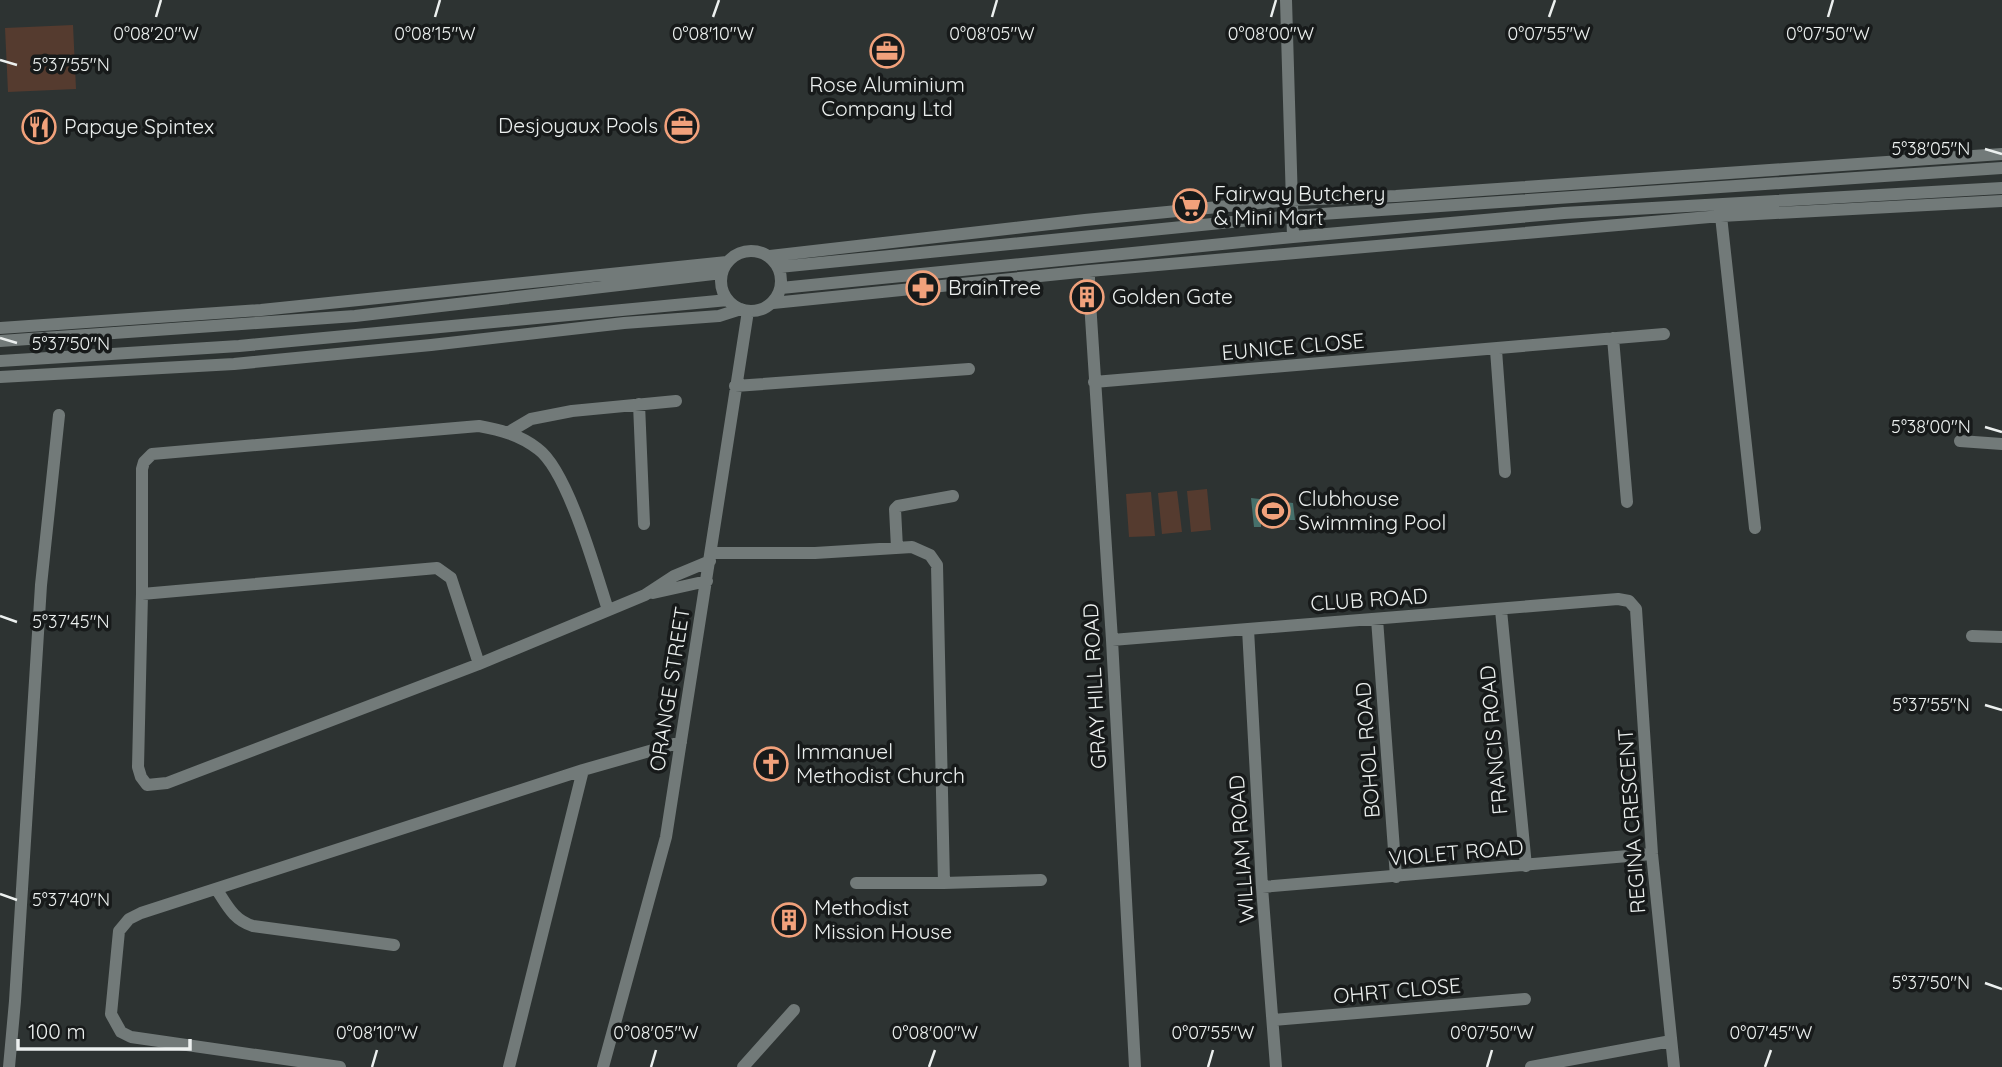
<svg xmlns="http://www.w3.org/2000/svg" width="2002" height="1067" viewBox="0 0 2002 1067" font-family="Quicksand,sans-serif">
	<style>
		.green { fill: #553b2f }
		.water { fill: #46706b }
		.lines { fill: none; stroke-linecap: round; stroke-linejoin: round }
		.street { stroke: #727a79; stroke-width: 12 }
		.ticks { fill: none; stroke: #ecf0ef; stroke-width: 2.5 }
		.labels { text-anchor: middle; stroke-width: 7; stroke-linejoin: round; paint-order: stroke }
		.poi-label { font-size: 21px; fill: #ecf0ef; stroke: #171a1a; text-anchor: start }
		.street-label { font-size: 21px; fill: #ecf0ef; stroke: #171a1a }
		.ticks-label { font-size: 18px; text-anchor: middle; fill: #ecf0ef; stroke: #171a1a; stroke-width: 7; stroke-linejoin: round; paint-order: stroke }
	</style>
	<rect width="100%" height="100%" fill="#2d3332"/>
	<path class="green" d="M73,25L76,89L8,92L5,28Z
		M1207,489L1211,530L1191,532L1187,491Z
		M1177,491L1182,532L1162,534L1158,493Z
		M1151,492L1155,536L1129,537L1126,494Z"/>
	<path class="water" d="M1251,498L1293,503L1295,520H1261V527H1254Z"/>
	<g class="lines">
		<path class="street" d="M1286,0L1293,237
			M1721,216L1755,528
			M721 281a30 30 0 1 1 60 0a30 30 0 1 1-60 0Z
			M770,256L1085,220L1291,200L1396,196L2002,154
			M779,267L1292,216L2002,168
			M1089,271V291
			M781,288L1293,237L1564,213L2002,188
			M1090,302L1112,640L1135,1067
			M773,303L1089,271L1721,216L2002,201
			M0,328L261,310L727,262
			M1613,338L1627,502
			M0,341L355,316L722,273
			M1496,350L1505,472
			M0,361L239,346L728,300
			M0,377L234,364L431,345L624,323L719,316L741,309
			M1094,382L1664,334
			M735,386L969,369
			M639,404L644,524
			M509,432L531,419L572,411L676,401
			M1960,441L2002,444
			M897,548L895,509L898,506L953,496
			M712,553H815L912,547L930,555L937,565L944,883L1041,880
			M653,593L707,581
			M142,594L437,568L451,578L479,664
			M608,610C596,573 568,471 538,449C520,435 501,430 479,426L152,454L144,462L142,469V594L138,767L141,777L147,785L167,783L479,664L645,595L674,576L710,561
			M1501,610L1526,866
			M1377,619L1396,877
			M1248,629L1262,887L1276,1067
			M1972,636L2002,637
			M1112,640L1618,599L1629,601L1636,609L1652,854L1674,1067
			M856,883H944
			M1262,887L1652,854
			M217,890C228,907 234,920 253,926L394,945
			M1273,1020L1525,999
			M9,1067L15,1001L41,585L59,415
			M340,1067L131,1037L121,1032L111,1014L119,931L129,919L141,913L583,770L681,742
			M509,1067L583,770
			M603,1067L666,837L748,311
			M743,1067L794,1010
			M1531,1067L1671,1041"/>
	</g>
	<path class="ticks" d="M156,17L161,0M435,17L440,0M713,17L719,0M992,17L997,0M1271,17L1276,0M1549,17L1555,0M1828,17L1833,0M0,60L17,65M1985,149L2002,154M0,338L17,343M1985,427L2002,432M0,616L17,622M1985,705L2002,710M0,894L17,900M1985,983L2002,989M372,1067L377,1050M651,1067L656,1050M929,1067L935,1050M1208,1067L1213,1050M1487,1067L1492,1050M1765,1067L1771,1050"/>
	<defs>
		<symbol id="office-ring" viewBox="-11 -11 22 22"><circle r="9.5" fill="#171a1a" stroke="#f1a17b" stroke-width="1.5"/><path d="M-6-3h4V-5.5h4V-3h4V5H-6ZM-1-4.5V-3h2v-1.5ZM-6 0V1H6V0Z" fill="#f1a17b"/></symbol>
		<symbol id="restaurant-ring" viewBox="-11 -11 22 22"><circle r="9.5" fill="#171a1a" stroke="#f1a17b" stroke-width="1.5"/><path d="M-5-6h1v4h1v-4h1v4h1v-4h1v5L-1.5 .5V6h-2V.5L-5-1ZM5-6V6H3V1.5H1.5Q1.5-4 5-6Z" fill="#f1a17b"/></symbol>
		<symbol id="supermarket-ring" viewBox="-11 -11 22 22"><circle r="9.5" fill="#171a1a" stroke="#f1a17b" stroke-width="1.5"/><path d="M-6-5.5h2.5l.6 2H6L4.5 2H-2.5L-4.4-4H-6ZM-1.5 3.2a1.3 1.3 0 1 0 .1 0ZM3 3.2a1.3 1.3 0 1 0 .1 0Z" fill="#f1a17b"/></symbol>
		<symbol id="pharmacy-ring" viewBox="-11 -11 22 22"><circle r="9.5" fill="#171a1a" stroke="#f1a17b" stroke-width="1.5"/><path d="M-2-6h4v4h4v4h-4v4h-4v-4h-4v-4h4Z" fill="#f1a17b"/></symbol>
		<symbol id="building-ring" viewBox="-11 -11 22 22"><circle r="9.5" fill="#171a1a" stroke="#f1a17b" stroke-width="1.5"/><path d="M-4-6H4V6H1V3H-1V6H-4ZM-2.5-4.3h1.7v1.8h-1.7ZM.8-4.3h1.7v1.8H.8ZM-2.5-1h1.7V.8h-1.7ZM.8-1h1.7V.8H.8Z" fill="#f1a17b"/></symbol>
		<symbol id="stadium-ring" viewBox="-11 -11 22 22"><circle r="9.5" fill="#171a1a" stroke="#f1a17b" stroke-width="1.5"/><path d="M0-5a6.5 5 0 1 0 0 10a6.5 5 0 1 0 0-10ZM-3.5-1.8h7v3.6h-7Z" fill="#f1a17b"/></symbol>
		<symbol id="church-ring" viewBox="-11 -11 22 22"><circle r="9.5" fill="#171a1a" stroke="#f1a17b" stroke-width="1.5"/><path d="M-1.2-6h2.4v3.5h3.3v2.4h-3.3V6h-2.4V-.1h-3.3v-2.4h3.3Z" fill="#f1a17b"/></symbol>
	</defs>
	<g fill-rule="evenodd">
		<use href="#office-ring" x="868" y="32" width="38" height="38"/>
		<use href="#office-ring" x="663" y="107" width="38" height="38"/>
		<use href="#restaurant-ring" x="20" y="108" width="38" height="38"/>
		<use href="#supermarket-ring" x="1171" y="187" width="38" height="38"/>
		<use href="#pharmacy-ring" x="904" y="269" width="38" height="38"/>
		<use href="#building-ring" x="1068" y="278" width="38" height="38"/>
		<use href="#stadium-ring" x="1254" y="492" width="38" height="38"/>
		<use href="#church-ring" x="752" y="745" width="38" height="38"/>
		<use href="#building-ring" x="770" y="901" width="38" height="38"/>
	</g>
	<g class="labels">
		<g class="poi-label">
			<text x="887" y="92" text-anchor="middle">Rose Aluminium<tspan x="887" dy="24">Company Ltd</tspan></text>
			<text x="658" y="133" text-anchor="end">Desjoyaux Pools</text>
			<text x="64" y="134">Papaye Spintex</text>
			<text x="1214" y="201">Fairway Butchery<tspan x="1214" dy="24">&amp; Mini Mart</tspan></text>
			<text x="948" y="295">BrainTree</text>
			<text x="1112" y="304">Golden Gate</text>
			<text x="1298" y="506">Clubhouse<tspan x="1298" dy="24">Swimming Pool</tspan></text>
			<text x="796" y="759">Immanuel<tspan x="796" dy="24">Methodist Church</tspan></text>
			<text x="814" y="915">Methodist<tspan x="814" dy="24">Mission House</tspan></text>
		</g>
		<g class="street-label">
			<text transform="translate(1293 347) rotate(-5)" y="7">EUNICE CLOSE</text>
			<text transform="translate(1369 600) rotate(-4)" y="7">CLUB ROAD</text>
			<text transform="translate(1095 686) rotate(-93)" y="7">GRAY HILL ROAD</text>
			<text transform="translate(670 689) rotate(-81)" y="7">ORANGE STREET</text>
			<text transform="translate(1494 740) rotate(-95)" y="7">FRANCIS ROAD</text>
			<text transform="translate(1368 750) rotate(-94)" y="7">BOHOL ROAD</text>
			<text transform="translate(1632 821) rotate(-94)" y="7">REGINA CRESCENT</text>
			<text transform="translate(1242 849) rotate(-94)" y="7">WILLIAM ROAD</text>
			<text transform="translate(1456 853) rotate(-5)" y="7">VIOLET ROAD</text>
			<text transform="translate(1397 991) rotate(-5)" y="7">OHRT CLOSE</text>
		</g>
	</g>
	<g class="ticks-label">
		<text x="156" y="40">0°08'20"W</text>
		<text x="435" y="40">0°08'15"W</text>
		<text x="713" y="40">0°08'10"W</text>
		<text x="992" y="40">0°08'05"W</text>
		<text x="1271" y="40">0°08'00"W</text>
		<text x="1549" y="40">0°07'55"W</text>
		<text x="1828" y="40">0°07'50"W</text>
		<text x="71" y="71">5°37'55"N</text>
		<text x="1931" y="155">5°38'05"N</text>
		<text x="71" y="350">5°37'50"N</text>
		<text x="1931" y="433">5°38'00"N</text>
		<text x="71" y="628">5°37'45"N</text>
		<text x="1931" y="711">5°37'55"N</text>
		<text x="71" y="906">5°37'40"N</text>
		<text x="1931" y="989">5°37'50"N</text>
		<text x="377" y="1039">0°08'10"W</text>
		<text x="656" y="1039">0°08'05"W</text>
		<text x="1771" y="1039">0°07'45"W</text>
		<text x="935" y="1039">0°08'00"W</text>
		<text x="1213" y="1039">0°07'55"W</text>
		<text x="1492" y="1039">0°07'50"W</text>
	</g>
	<path d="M18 1039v10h172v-10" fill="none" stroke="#ecf0ef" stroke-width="3.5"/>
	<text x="28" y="1039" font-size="21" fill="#ecf0ef" stroke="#171a1a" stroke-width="5" paint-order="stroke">100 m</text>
</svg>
